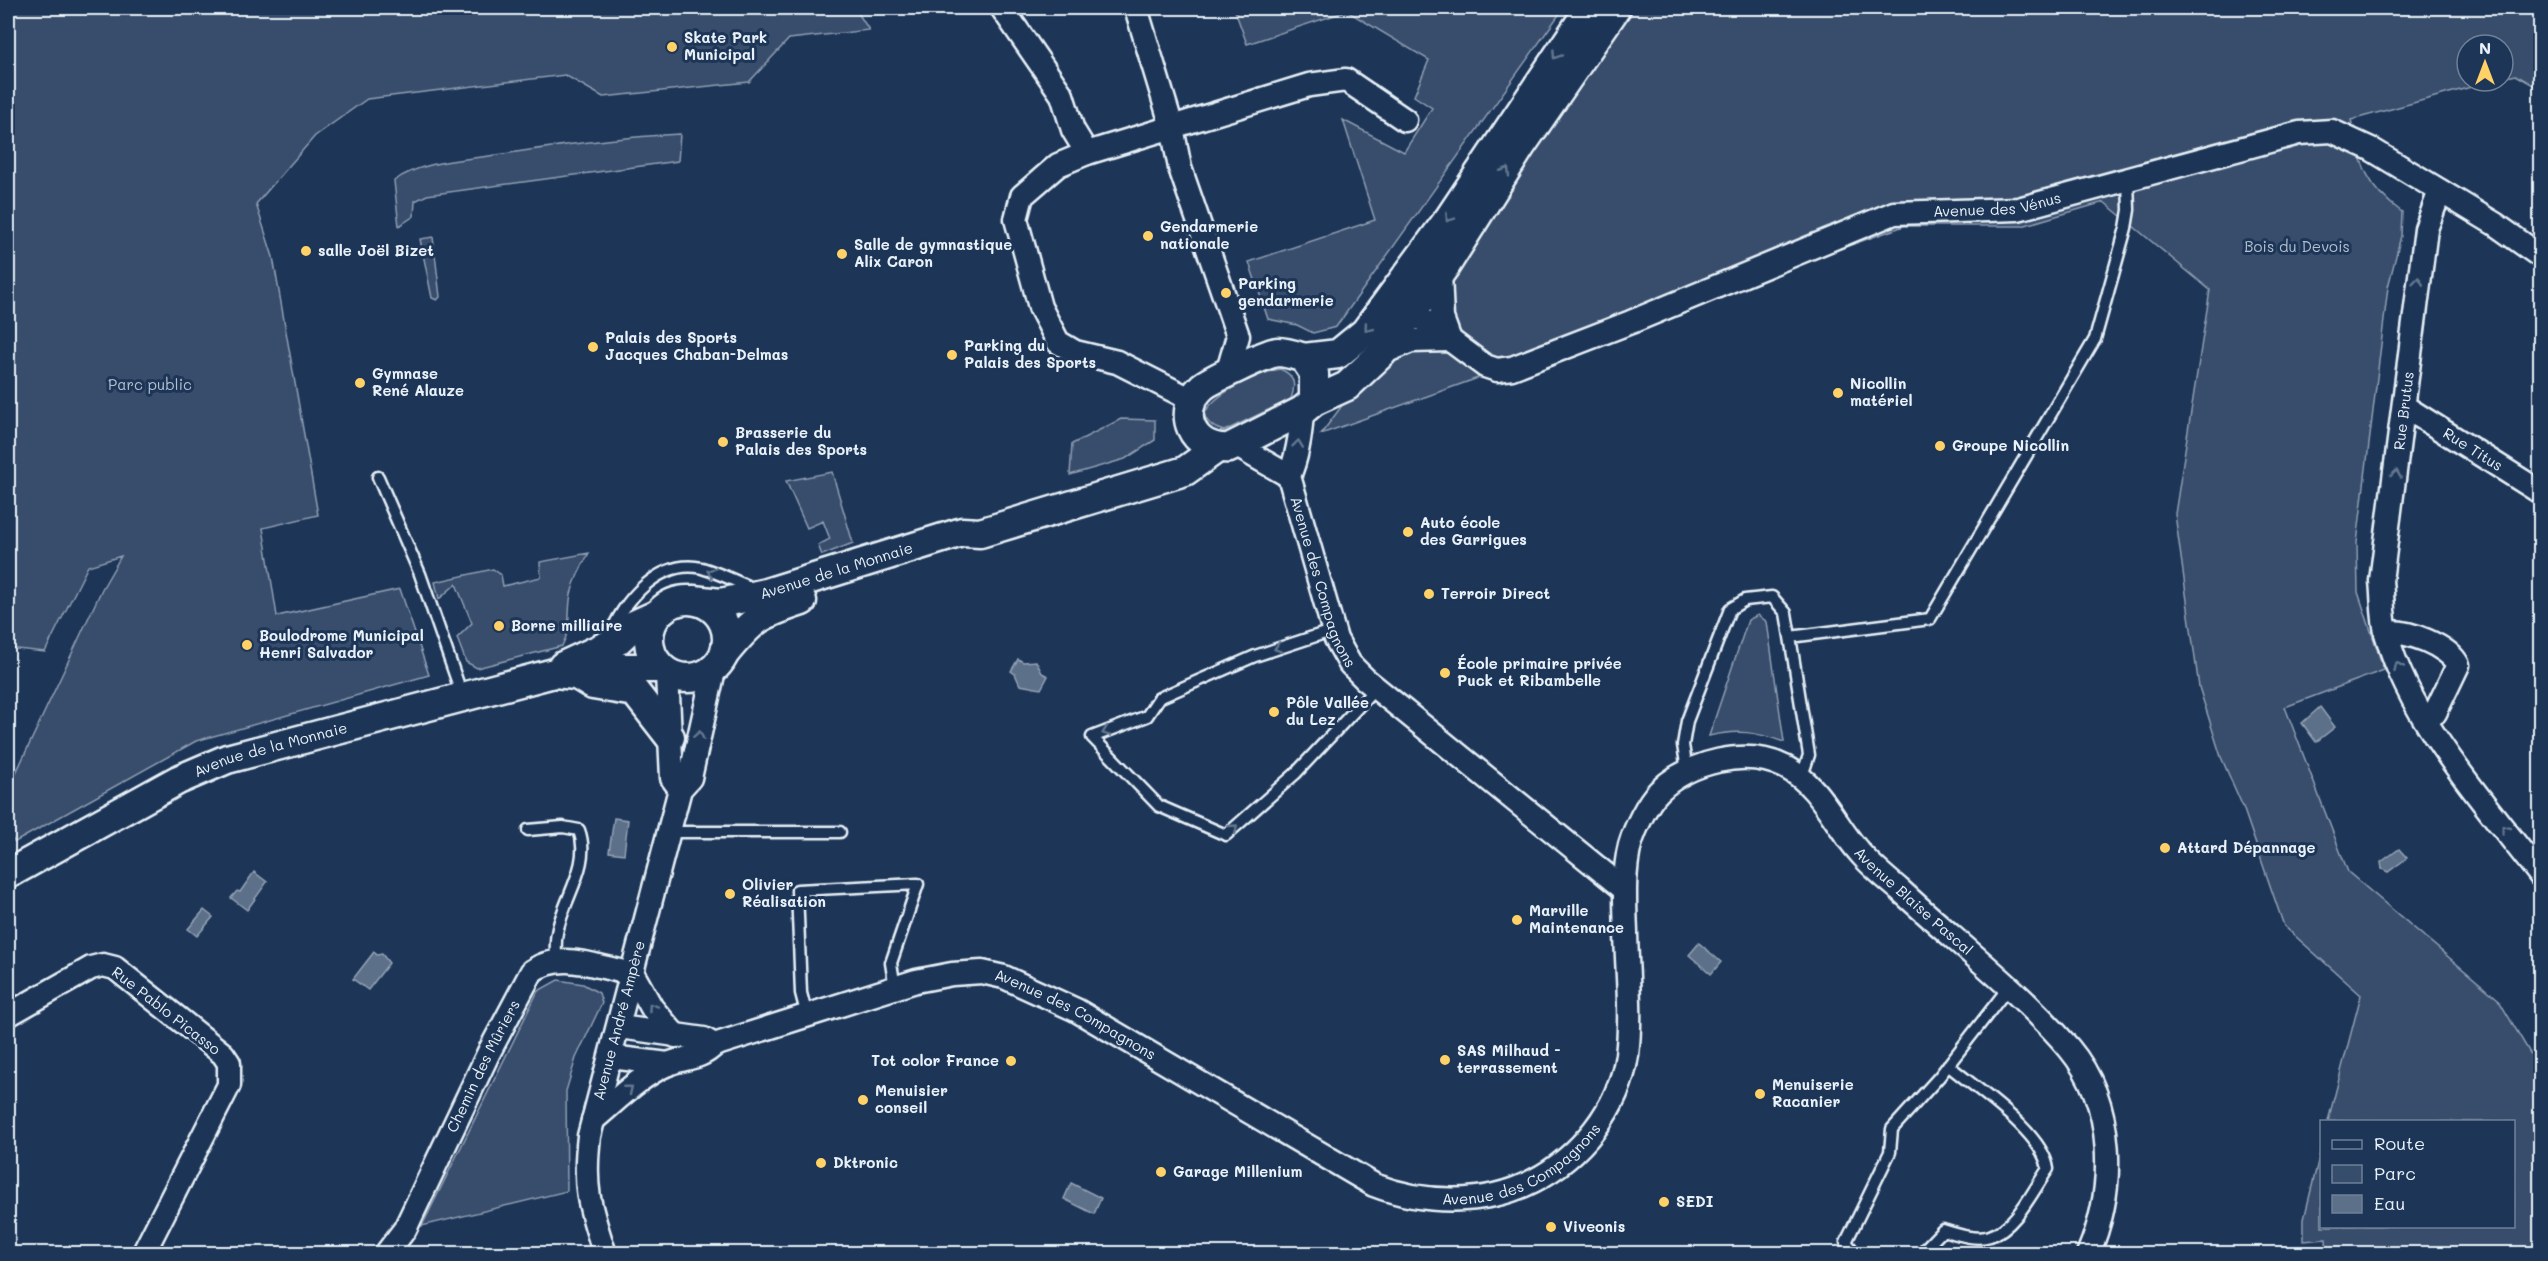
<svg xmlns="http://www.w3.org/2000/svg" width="2548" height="1261" viewBox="0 0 2548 1261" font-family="Mali,sans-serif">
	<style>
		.green { fill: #374d6c; stroke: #909fb2; stroke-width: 1.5 }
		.water { fill: #5d7089; stroke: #95a4b5; stroke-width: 1.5 }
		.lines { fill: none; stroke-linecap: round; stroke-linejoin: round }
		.service-casing { stroke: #e8f1f8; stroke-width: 15 }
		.minor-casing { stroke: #e8f1f8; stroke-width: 27 }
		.tertiary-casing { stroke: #e8f1f8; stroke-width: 33 }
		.service { stroke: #1d3557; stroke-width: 10 }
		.minor { stroke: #1d3557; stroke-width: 22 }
		.tertiary { stroke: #1d3557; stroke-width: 28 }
		.oneway { stroke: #64778f }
		.poi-dot { fill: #ffd166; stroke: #1d3557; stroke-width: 2 }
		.labels { text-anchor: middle; stroke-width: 6; stroke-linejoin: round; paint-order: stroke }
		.poi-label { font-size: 15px; font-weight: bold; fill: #e8f1f8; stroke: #1d3557; text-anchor: start }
		.street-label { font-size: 15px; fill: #e8f1f8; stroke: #1d3557 }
		.park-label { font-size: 15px; fill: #b3c0ce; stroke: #1d3557 }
	</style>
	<rect width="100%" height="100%" fill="#1d3557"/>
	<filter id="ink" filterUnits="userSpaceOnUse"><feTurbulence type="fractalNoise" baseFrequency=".0167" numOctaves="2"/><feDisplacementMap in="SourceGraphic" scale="12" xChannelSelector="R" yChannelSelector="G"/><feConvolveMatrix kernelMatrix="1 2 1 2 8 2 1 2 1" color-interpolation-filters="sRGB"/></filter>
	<g filter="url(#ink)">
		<path class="green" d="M8,8H855L869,30L789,39L749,82L603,97L565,75L367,99L315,136L256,204L273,257L318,515L263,528L277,616L400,589L429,675L196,741L15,842L8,835V790L102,589L121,556L88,566L45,652L8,648Z
			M1234,8L1563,9L1336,327L1313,333L1297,325L1268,319L1249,262L1375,220L1343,120L1404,152L1432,108L1414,96L1429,60L1347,11L1247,44Z
			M1635,8H2540V89L2516,75L2503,78V45H2467V81H2493L2351,120C2361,163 2364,185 2402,212L2401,236L2388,287L2357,543L2358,592L2384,670L2285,707L2348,872L2498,999L2540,1070V1253H2327L2326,1239L2304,1241V1219L2321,1149L2322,1226H2514V1122L2328,1121L2361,995L2284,926L2243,807L2221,757L2199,687L2175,514L2210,290L2104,202L2022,226H1904L1321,434Z
			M680,134L678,161L427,195L415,201L414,216L399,226L394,181C420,161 464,160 496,155C557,146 618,137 680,134Z
			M433,237L440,297L437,300L432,298L420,239Z
			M1280,369C1295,375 1296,385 1291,399L1224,431C1214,428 1209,425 1204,415C1212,394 1258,373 1280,369Z
			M1121,419L1155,420V440L1125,459L1070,475L1072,444Z
			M832,472L853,543L822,555L818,545L830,539L823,521L807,528L786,481Z
			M589,553C581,567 575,579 571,594C567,614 572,627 562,646L477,668L466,662L457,638L472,623L456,584L439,599L435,582L493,569L501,575L503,586L541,577L540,562Z
			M1758,615L1767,622L1784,742C1756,732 1738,729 1709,736L1748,620Z
			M558,980L583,984L599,993L602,1003L576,1058L566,1091L567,1191L422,1226L538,991Z"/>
		<path class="water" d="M1018,659L1023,662L1036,661L1042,673L1048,676L1041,689L1020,685L1015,674L1011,671Z
			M2320,707L2335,727L2316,742L2302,723Z
			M614,818L628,820L624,854L609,852Z
			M2399,849L2407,858L2388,872L2382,869L2381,862Z
			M254,872L267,882L247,910L231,898L237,891L240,892Z
			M204,910L213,917L197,936L188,929Z
			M1699,943L1721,962L1711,974L1689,955Z
			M374,952L377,955L382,954L389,963L368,990L353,979Z
			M1071,1183L1101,1198L1094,1214L1064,1199Z"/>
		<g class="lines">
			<defs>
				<path id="service" d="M378,477L420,574L462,695
					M1334,630L1255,656L1159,698L1147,716L1092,737L1159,806L1226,835L1295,774L1376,688
					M1790,637L1930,619L2095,339L2126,228L2129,210L2128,179
					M609,638C621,603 659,558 702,568C719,573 738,582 754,589
					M1687,770L1683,745L1687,721L1730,609L1745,600L1772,597L1786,613L1790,637L1809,755L1802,776
					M528,830L563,827L579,830C592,865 563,898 557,933C555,941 556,952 556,961
					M670,832H840
					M807,1016L801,993L797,890L918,884L891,963L895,988
					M1856,1254L1846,1242L1890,1152L1892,1129L1939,1077L2008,988
					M1920,1254L1943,1230C1956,1234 1976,1241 1990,1236C2016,1228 2033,1190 2048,1169C2043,1132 1976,1089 1948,1065"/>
				<g id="minor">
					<path d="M1002,8L1062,95L1073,130L1087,153"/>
					<path d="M1136,8L1172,127L1180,168L1238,336L1227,374"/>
					<path d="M2440,191L2426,229L2381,581C2383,599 2382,618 2387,636C2410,721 2487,806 2540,875"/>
					<path d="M1440,273L1442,318L1450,340"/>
					<path id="s1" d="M1411,311L1485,366L1497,370L1512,368L1631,322L1894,213L2018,209L2299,133L2332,131L2371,149L2495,224L2540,256"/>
					<path d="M1382,353L1411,341L1450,340"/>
					<path d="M1192,400L1117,362L1075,352L1058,342L1040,307L1016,219L1022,196L1058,165L1087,153L1309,85L1346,80L1405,120"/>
					<path id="s2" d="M2405,407L2540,492"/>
					<path id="s3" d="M1302,411C1301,431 1297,458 1289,476L1336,639L1350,664L1365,679L1624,889"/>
					<path d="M1237,446L1289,476"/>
					<path d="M2386,633C2406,629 2449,646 2458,665L2435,713L2426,718"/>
					<path d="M667,674L672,778L680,789"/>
					<path d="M8,1015L91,968L103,965L115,968L223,1054L229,1063V1085L143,1254"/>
					<path d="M620,1027L704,1039L714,1045"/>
					<path d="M611,1057L668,1064"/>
					<path id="s4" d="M593,1120C617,1100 640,1076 668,1064C685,1057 701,1059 714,1045L916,981L952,974L982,972L1004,977L1076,1010L1374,1185C1423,1204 1485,1206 1533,1181C1580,1157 1619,1109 1627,1055C1632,1015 1627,973 1626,933C1625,904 1623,873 1630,845C1635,828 1647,803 1659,791C1689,762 1746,747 1785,767C1821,786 1834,824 1860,853C1872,867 1886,878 1900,890C1956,942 2019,990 2069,1048C2116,1104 2116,1189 2088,1254"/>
					<path id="s5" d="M386,1254L405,1229L489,1052L532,971C563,950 600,968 633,974L652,1008L676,1036"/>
					<path id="s6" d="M605,1254C589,1206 583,1187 589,1136L680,789L690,778L714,670"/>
				</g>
				<g id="tertiary">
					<path d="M1304,358L1338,354L1365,332L1450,217L1590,8"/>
					<path d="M1314,401V373L1304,358C1295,355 1287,352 1277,352C1269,352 1208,381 1202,387C1175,412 1192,451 1229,448L1302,411L1314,401L1347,386L1382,353L1446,265L1521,146L1616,8"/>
					<circle cx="688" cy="639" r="39"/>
					<path id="s7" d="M693,600L721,603L766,593L962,532L980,533L1185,471L1216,449"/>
					<path d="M725,653C754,618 759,615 802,601"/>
					<path d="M563,666L617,641L634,625L656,615"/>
					<path d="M580,677L593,685L635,692L670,737"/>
					<path id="s8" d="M8,874L178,780L227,759L554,673L576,675L611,668H660"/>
				</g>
			</defs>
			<use href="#service" class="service-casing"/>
			<use href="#minor" class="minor-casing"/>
			<use href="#tertiary" class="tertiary-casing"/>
			<use href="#service" class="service"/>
			<use href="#minor" class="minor"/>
			<use href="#tertiary" class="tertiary"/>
		</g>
		<defs><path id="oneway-chevron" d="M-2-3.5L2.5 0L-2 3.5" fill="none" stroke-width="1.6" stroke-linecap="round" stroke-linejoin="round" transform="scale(1.5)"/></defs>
		<g class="oneway">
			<use href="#oneway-chevron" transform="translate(1556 55) rotate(124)"/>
			<use href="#oneway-chevron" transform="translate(1506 171) rotate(-59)"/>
			<use href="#oneway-chevron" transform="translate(1449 218) rotate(125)"/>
			<use href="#oneway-chevron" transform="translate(2418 281) rotate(-83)"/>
			<use href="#oneway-chevron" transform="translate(1368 328) rotate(130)"/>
			<use href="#oneway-chevron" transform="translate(1298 444) rotate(-83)"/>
			<use href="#oneway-chevron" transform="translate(2396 474) rotate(-82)"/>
			<use href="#oneway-chevron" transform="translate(711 572) rotate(-158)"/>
			<use href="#oneway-chevron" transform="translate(1278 648) rotate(162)"/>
			<use href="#oneway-chevron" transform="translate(2398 666) rotate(-114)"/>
			<use href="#oneway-chevron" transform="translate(1106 732) rotate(159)"/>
			<use href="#oneway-chevron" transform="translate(699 735) rotate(-78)"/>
			<use href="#oneway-chevron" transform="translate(1234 828) rotate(-41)"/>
			<use href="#oneway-chevron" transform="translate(2505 829) rotate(-128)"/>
			<use href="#oneway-chevron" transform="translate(652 1007) rotate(-124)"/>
			<use href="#oneway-chevron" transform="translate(629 1089) rotate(-39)"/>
		</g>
	</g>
	<g class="poi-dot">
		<circle cx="672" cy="47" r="6"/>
		<circle cx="1148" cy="236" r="6"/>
		<circle cx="306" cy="251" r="6"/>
		<circle cx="842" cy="254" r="6"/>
		<circle cx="1226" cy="293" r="6"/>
		<circle cx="593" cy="347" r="6"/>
		<circle cx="952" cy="355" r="6"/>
		<circle cx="360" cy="383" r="6"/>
		<circle cx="1838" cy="393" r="6"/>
		<circle cx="723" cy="442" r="6"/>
		<circle cx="1940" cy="446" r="6"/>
		<circle cx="1408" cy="532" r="6"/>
		<circle cx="1429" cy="594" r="6"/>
		<circle cx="499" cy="626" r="6"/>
		<circle cx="247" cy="645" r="6"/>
		<circle cx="1445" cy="673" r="6"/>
		<circle cx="1274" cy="712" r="6"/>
		<circle cx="2165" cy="848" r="6"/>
		<circle cx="730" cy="894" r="6"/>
		<circle cx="1517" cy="920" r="6"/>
		<circle cx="1445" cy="1060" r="6"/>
		<circle cx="1011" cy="1061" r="6"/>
		<circle cx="1760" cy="1094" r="6"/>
		<circle cx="863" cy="1100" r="6"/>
		<circle cx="821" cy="1163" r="6"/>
		<circle cx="1161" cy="1172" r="6"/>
		<circle cx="1664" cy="1202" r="6"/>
		<circle cx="1551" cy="1227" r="6"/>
	</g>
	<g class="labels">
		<g class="poi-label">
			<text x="684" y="43">Skate Park<tspan x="684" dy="17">Municipal</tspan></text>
			<text x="1160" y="232">Gendarmerie<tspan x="1160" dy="17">nationale</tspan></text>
			<text x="854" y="250">Salle de gymnastique<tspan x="854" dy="17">Alix Caron</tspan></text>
			<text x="318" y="256">salle Joël Bizet</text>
			<text x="1238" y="289">Parking<tspan x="1238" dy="17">gendarmerie</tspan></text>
			<text x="605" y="343">Palais des Sports<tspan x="605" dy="17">Jacques Chaban-Delmas</tspan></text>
			<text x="964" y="351">Parking du<tspan x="964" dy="17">Palais des Sports</tspan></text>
			<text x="372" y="379">Gymnase<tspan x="372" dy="17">René Alauze</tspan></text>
			<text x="1850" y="389">Nicollin<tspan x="1850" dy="17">matériel</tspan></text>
			<text x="735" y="438">Brasserie du<tspan x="735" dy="17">Palais des Sports</tspan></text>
			<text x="1952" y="451">Groupe Nicollin</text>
			<text x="1420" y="528">Auto école<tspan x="1420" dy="17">des Garrigues</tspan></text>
			<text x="1441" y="599">Terroir Direct</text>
			<text x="511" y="631">Borne milliaire</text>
			<text x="259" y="641">Boulodrome Municipal<tspan x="259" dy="17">Henri Salvador</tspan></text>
			<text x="1457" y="669">École primaire privée<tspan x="1457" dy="17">Puck et Ribambelle</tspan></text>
			<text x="1286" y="708">Pôle Vallée<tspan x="1286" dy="17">du Lez</tspan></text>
			<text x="2177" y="853">Attard Dépannage</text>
			<text x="742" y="890">Olivier<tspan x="742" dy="17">Réalisation</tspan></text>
			<text x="1529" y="916">Marville<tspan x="1529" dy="17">Maintenance</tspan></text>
			<text x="1457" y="1056">SAS Milhaud -<tspan x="1457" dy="17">terrassement</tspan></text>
			<text x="999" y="1066" text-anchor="end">Tot color France</text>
			<text x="1772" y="1090">Menuiserie<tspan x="1772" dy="17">Racanier</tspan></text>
			<text x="875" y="1096">Menuisier<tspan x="875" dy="17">conseil</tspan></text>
			<text x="833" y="1168">Dktronic</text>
			<text x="1173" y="1177">Garage Millenium</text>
			<text x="1676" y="1207">SEDI</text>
			<text x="1563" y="1232">Viveonis</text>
		</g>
		<g class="street-label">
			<text dy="5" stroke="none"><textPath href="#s1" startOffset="636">Avenue des Vénus</textPath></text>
			<text transform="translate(2404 411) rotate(-83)" y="5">Rue Brutus</text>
			<text dy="5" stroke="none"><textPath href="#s2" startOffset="80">Rue Titus</textPath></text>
			<text dy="5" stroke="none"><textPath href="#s7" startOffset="148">Avenue de la Monnaie</textPath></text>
			<text dy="5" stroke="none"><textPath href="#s3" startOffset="178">Avenue des Compagnons</textPath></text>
			<text dy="5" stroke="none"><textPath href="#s8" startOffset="292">Avenue de la Monnaie</textPath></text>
			<text dy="5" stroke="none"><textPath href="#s4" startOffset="1792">Avenue Blaise Pascal</textPath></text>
			<text transform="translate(166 1011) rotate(38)" y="5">Rue Pablo Picasso</text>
			<text dy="5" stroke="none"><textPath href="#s4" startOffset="526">Avenue des Compagnons</textPath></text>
			<text dy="5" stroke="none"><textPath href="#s6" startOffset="240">Avenue André Ampère</textPath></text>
			<text dy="5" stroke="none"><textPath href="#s5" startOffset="212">Chemin des Mûriers</textPath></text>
			<text dy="5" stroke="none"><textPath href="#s4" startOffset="1030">Avenue des Compagnons</textPath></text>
		</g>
		<g class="park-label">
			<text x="2297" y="252">Bois du Devois</text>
			<text x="150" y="390">Parc public</text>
		</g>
	</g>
	<rect width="2548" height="1261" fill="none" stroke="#1d3557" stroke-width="30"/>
	<rect x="15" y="15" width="2518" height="1231" fill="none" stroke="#e8f1f8" stroke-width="2" filter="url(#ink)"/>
	<rect x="2320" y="1120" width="195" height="108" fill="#1d3557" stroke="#6e8097" stroke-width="1.5"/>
	<rect x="2332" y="1140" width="30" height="9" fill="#1d3557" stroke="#6e8097" stroke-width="1.5"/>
	<text x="2374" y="1150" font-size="18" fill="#e8f1f8">Route</text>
	<rect x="2332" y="1165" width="30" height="18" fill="#374d6c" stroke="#6e8097" stroke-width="1.5"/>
	<text x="2374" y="1180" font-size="18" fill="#e8f1f8">Parc</text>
	<rect x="2332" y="1195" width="30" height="18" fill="#5d7089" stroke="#6e8097" stroke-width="1.5"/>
	<text x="2374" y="1210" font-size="18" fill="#e8f1f8">Eau</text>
	<g transform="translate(2485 63)"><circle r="28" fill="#1d3557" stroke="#6e8097" stroke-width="1.5"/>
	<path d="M0-4.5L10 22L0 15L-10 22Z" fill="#ffd166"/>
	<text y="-9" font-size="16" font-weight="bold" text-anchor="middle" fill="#e8f1f8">N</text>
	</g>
</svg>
